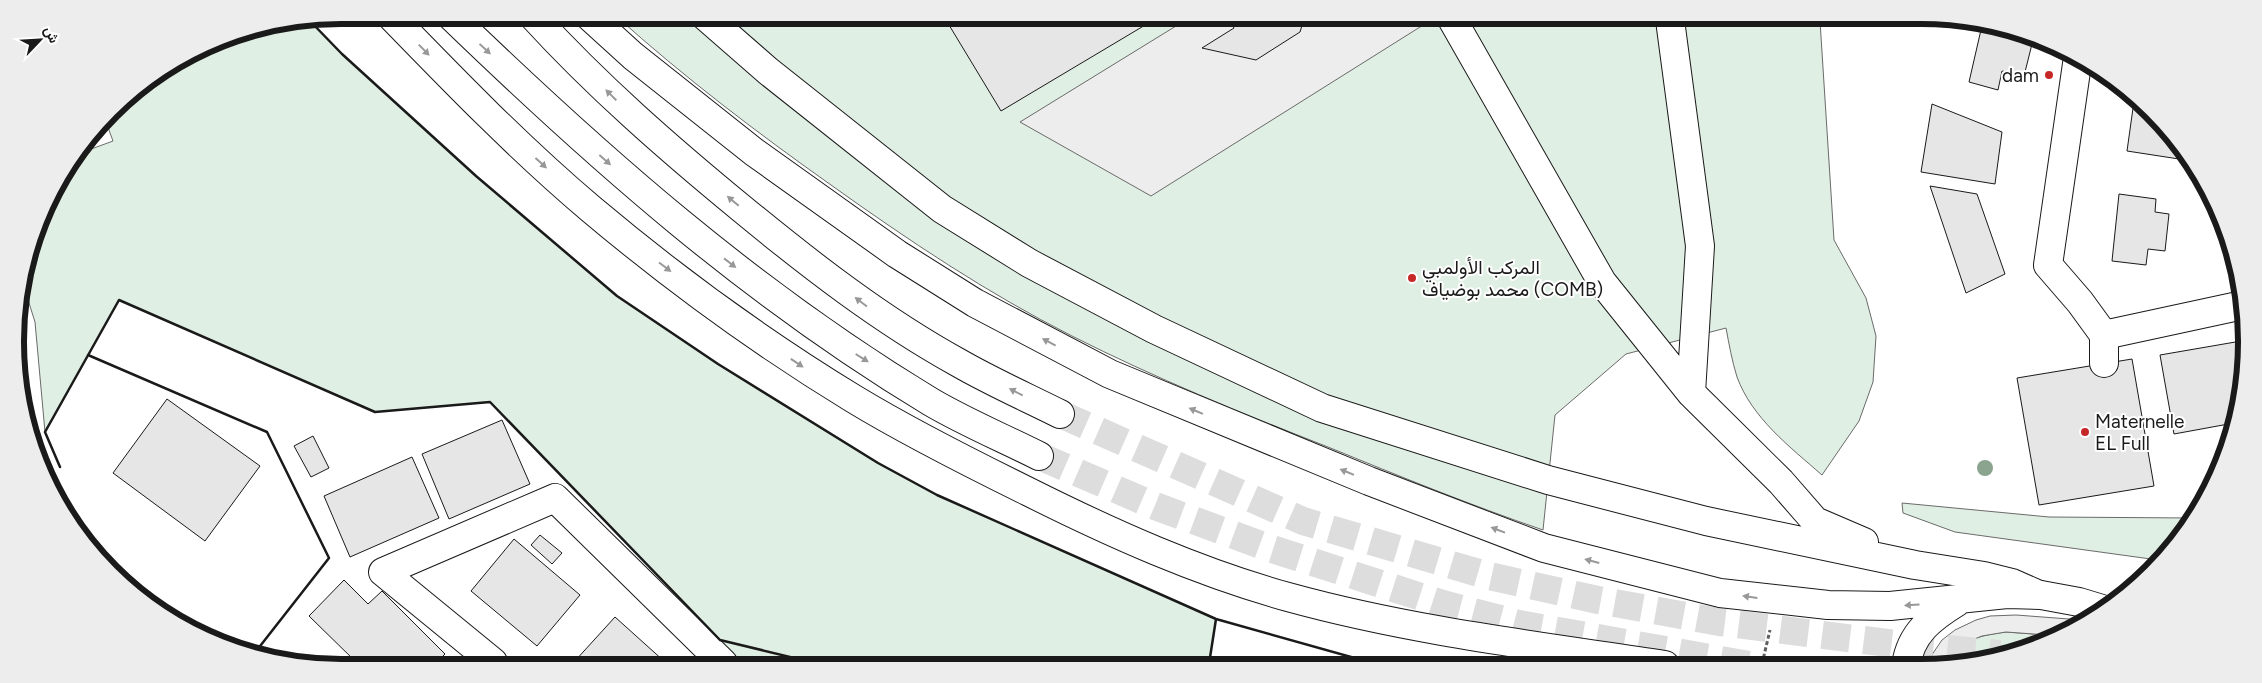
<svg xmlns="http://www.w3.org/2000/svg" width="2262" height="683" viewBox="0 0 2262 683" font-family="Figtree,Vazirmatn,sans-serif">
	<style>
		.green { fill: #e0efe3; stroke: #6a6a6a }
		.parking { fill: #ededed; stroke: #6a6a6a }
		.building { fill: #e6e6e6; stroke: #1a1a1a }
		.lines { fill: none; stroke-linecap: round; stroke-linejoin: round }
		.highway-tunnel { stroke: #ddd; stroke-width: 28; stroke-dasharray: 28 14; stroke-linecap: butt }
		.minor-casing { stroke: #1a1a1a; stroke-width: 30 }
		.highway-casing { stroke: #1a1a1a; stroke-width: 30 }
		.path { stroke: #5f5f5f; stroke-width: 3; stroke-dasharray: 4 2.5; stroke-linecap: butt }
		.minor { stroke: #fff; stroke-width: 28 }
		.highway { stroke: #fff; stroke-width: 28 }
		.wall { stroke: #1a1a1a; stroke-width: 2.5 }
		.tree { fill: #8aa48f }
		.oneway { fill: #989898 }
		.poi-dot { fill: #c62828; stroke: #fff; stroke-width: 2 }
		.labels { text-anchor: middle; stroke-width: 4; stroke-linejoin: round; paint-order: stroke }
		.poi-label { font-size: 19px; fill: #1a1a1a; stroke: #fff; text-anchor: start }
		.rim { fill: none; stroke: #1a1a1a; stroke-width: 6 }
	</style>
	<rect width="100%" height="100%" fill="#fff"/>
	<path class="green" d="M616,16L1820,21L1834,240L1866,298L1876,336L1873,382L1859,421L1822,475C1790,447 1752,418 1737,377C1732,361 1729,344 1726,328L1626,354L1555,415L1543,530C1470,505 1399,476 1328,447C1241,413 1155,378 1072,336C987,293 908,240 831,185C756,132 684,77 616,16Z
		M310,21L342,54L476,176L617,296L718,364L878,463L937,495L1216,619L1209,664L738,663L720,640L490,402L375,412L119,300L45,432L35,322L23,284L49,197L83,152L113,141L106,122L126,96L217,40Z
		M1902,503L2049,517L2192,518L2158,560L1955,532L1903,513Z
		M2006,632L2061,636L1963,665H1946C1954,640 1983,635 2006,632Z"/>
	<path class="parking" d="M1189,18L1427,19L1428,22L1151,196L1020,122Z
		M2016,615L2069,619L2083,622L2061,636L2006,632L1982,636L1967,642L1958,648L1950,655L1946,665H1927L1929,659L1942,640L1955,630L1976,620L1990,616Z"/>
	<path class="building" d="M962,17L1157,18L1001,111L949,25Z
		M1228,18L1304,19L1300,32L1256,60L1202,48L1234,28Z
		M1983,21L2013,30L2011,39L2032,44L2024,76L2002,71L1998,90L1969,82Z
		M2134,101L2141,103L2152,111L2192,161L2127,151Z
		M1932,104L2002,132L1995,184L1921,172Z
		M1930,186L1977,194L2005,274L1966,293Z
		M2119,194L2156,199L2155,212L2169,214L2165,251L2148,249L2146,265L2112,261Z
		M2247,340L2241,405L2234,423L2174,434L2160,355Z
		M2132,359L2154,486L2039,505L2017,378Z
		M167,399L260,466L205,541L113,473Z
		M502,420L530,484L449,519L422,454Z
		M313,436L329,468L311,477L294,446Z
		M412,457L439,518L350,557L324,496Z
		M540,535L562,553L552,564L531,545Z
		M514,539L580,595L537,646L471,591Z
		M344,580L368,604L382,591L445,654L437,662H356L309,616Z
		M615,617L665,662H574Z"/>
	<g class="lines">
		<path class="highway-tunnel" d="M1060,414L1303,521L1489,576L1598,600L1719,622L1896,644L2000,654
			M1039,456L1155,506L1269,548L1443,604L1519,624L1749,665"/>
		<defs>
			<path id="minor" d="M705,16L768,71L942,209L1029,263L1154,329L1322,408L1548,480L1706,521L1915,565L1984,576L2012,583L2037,594
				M1452,19L1602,282L1691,393L1781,482L1815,521L1864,542
				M1670,20L1700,246L1691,393
				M2078,57L2048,265L2080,302L2104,335L2243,305
				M2104,363V335
				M493,662L383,572L555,498L723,663"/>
			<path id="highway" d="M390,15C455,82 520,149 591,209C673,278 762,343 854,399C910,433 970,463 1029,492C1113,534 1198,572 1288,597C1411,631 1539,646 1665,665
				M450,15C600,160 752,294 931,402C965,422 1003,438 1039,456
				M533,16C597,86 668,148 741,208C809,264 881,320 959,363C992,382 1026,397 1060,414
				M589,16L633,56L754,152L897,254L975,303L1110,374L1369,481L1544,548L1720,593L1828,605L1890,606L2007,594L2041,595L2079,602L2102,609
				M1906,665C1911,633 1931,618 1957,602"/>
		</defs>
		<use href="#minor" class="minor-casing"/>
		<use href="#highway" class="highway-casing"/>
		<path class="path" d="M1762,664L1770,630"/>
		<use href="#minor" class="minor"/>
		<use href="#highway" class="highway"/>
		<path class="wall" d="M310,21L342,54L476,176L617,296L718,364L878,463L937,495L1216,619L1376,664
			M88,355L267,432L329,558L257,650L271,660
			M60,467L45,432L119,300L375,412L490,402L720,640L815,663
			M1209,664L1216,619"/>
	</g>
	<circle class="tree" cx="1985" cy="468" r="8"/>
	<defs><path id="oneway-solid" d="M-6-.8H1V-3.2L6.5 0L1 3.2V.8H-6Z" transform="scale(1.25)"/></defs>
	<g class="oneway">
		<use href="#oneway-solid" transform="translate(485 49) rotate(43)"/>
		<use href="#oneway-solid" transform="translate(424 50) rotate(46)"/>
		<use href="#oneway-solid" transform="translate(611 95) rotate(-135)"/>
		<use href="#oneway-solid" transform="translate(605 160) rotate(41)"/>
		<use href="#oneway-solid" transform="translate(541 163) rotate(42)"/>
		<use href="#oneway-solid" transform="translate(733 201) rotate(-140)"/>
		<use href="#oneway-solid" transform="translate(730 263) rotate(38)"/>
		<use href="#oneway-solid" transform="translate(665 267) rotate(37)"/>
		<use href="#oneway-solid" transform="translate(861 302) rotate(-143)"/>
		<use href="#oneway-solid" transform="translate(1049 342) rotate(-152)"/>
		<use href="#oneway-solid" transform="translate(862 358) rotate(32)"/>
		<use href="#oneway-solid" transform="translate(797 363) rotate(34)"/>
		<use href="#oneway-solid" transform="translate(1016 392) rotate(-153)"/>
		<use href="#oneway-solid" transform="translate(1196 411) rotate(-157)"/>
		<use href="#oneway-solid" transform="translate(1347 472) rotate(-158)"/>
		<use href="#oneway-solid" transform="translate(1498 530) rotate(-159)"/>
		<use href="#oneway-solid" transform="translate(1592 561) rotate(-165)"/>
		<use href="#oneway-solid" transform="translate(1750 597) rotate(-172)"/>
		<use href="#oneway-solid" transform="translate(1912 605) rotate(176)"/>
	</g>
	<g class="poi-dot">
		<circle cx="2049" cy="75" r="5"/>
		<circle cx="1412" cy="278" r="5"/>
		<circle cx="2085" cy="432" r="5"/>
	</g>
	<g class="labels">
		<g class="poi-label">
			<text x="2039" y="82" text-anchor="end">dam</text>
			<text x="1422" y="274">المركب الأولمبي<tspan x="1422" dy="22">محمد بوضياف (COMB)</tspan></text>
			<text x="2095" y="428">Maternelle<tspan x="2095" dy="22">EL Full</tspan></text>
		</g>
	</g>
	<path d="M0 0H2262V683H0ZM341 24H1921A317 317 0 0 1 2238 341V342A317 317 0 0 1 1921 659H341A317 317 0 0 1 24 342V341A317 317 0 0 1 341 24Z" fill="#ededed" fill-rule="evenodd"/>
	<path class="rim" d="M341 24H1921A317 317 0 0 1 2238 341V342A317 317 0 0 1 1921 659H341A317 317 0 0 1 24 342V341A317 317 0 0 1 341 24Z"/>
	<g transform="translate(40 40) rotate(65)" stroke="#ffffff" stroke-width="4" paint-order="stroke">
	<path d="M0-4L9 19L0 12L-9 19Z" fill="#1a1a1a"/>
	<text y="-8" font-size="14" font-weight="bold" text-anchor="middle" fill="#1a1a1a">ش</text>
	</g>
</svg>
